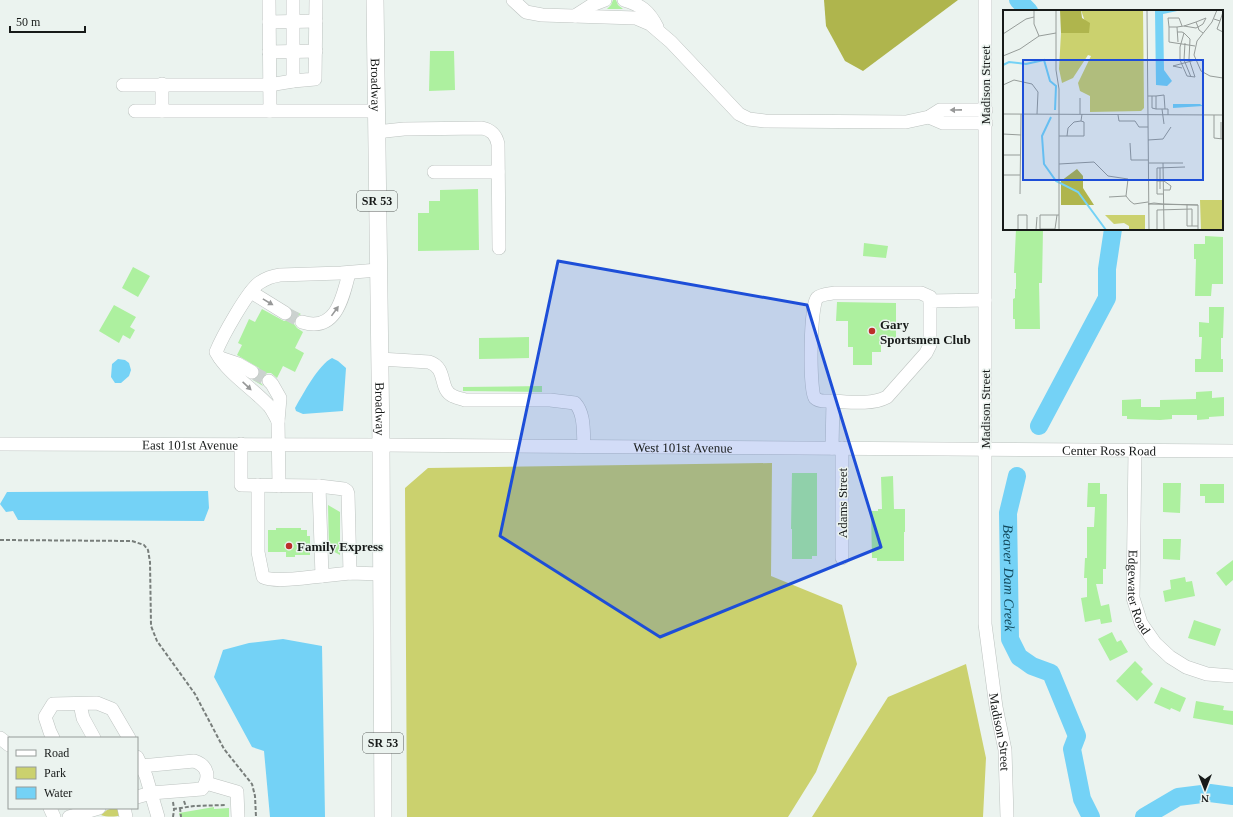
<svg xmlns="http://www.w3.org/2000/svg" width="1233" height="817" viewBox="0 0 1233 817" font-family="Georgia,serif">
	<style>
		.green { fill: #cbd16e }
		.forest { fill: #afb54d }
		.water { fill: #74d2f6 }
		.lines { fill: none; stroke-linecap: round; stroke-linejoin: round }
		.river { stroke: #74d2f6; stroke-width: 18 }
		.building { fill: #adf09f }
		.minor-tunnel { stroke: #cbd2cf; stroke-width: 13; stroke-dasharray: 13 6; stroke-linecap: butt }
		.minor-casing { stroke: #bdc3c0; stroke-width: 14 }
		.major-casing { stroke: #bdc3c0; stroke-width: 18 }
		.path { stroke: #787e7b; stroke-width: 2; stroke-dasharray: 4 2; stroke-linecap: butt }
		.minor { stroke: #fff; stroke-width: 13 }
		.major { stroke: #fff; stroke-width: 17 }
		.oneway { fill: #979898 }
		.marked { fill: #1d4ed8; fill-opacity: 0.2; stroke: #1d4ed8; stroke-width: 3; stroke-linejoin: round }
		.poi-dot { fill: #bc2e29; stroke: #ebf3ef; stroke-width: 1.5 }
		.labels { text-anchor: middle; stroke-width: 3; stroke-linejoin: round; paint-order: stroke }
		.shield { fill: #ebf3ef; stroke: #575b59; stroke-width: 1 }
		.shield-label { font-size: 12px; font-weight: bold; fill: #171a19 }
		.street-label { font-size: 13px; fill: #171a19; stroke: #ebf3ef }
		.poi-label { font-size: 13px; font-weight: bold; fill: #171a19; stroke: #ebf3ef; text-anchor: start }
		.water-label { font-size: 14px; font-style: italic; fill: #11485b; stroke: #ebf3ef }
		.inset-river { fill: none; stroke: #74d2f6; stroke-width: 2 }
		.inset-road { fill: none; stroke: #969c99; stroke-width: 1 }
		.view { fill: #1d4ed8; fill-opacity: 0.15; stroke: #1d4ed8; stroke-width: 2 }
		.inset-edge { fill: none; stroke: #171a19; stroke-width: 2 }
	</style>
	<rect width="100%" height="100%" fill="#ebf3ef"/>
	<path class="green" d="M772,463L771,576L842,605L857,664L816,772L788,817H407L405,488L428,468Z
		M966,664L986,758L983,817H812L888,697Z
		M113,808L118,809L121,815C115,817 107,817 101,815L107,810Z"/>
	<path class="forest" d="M824,0H958L863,71L845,61L826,26Z"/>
	<path class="water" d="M332,358L338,361L346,368L343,411L303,414L296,411L295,408C303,394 319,364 332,358Z
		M118,359L125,360L129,363L131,370L129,376L121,383H115L111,377L112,364Z
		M208,491L209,508L204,521L18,520L13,511L6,512L0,504L7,492Z
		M283,639L322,646L325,817H270L264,751L252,747L214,677L223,650L249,643Z"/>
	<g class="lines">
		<g class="river">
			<path d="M1018,0L1029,11"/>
			<path d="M1039,426L1107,298V269L1113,229"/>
			<path id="s1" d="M1017,476L1008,513L1010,639L1019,657L1032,666L1051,673L1077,736L1072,749L1082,799L1091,817"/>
			<path d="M1144,817L1178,797L1210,793L1233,796"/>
		</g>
	</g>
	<path class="building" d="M613,0H616L618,5L623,9H607L611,5Z
		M430,51H454L455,90L429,91Z
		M478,189L479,250L418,251V213H429V201H440V190Z
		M1016,229H1043L1042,283H1039L1040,329H1015V319H1013V299L1015,298V289H1016V273H1014Z
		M1205,236L1223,237V284H1212L1211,296H1195L1196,259H1194V244H1205Z
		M864,243L888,246L886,258L863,256Z
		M133,267L150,276L138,297L122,288Z
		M837,302L896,303V342H881V352H872V365H853V347H848V321H836Z
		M114,305L136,317L130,327L135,330L130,339L123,335L119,343L99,331Z
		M1209,307H1224L1223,338H1221V359H1223V372H1195V359H1201L1202,337H1199V322L1209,323Z
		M262,309L284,321L288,320L292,318V310L301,314L296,317L294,320V324L297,328L303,332L295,348L304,353L295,372L283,366L277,378L271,373H267L261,379V383L263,386L253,380L256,379L259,376L260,372L259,368L237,355L242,345L238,343L249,319L255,322Z
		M529,337V358L479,359V338Z
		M542,386V392L463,391V387Z
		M1212,391V398L1224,397V416L1209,417V419L1197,420V415H1172V419L1160,420L1127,419V416H1122V400L1141,399V407H1160V400L1196,399V392Z
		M792,473H817V556H812V559H792V529H791Z
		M893,476L894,509H905V532H904V561H877V558H872L871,511H878V509H882L881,477Z
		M1088,483H1100V494H1107L1106,569H1103V584H1096L1101,606L1109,604L1112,622L1101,624L1100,619L1085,622L1081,598L1087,597V578H1084L1085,558H1087V527H1094L1095,507H1087Z
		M1163,483H1181L1180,513L1163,512Z
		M1200,484H1224V503H1205V496H1200Z
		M328,505L340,512V555L329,549Z
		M276,528H301V530H307V536H310V555H295V557H286V552H268V530H276Z
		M1163,539H1181L1180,560L1163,559Z
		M1233,560V580L1226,586L1216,573Z
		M1185,577L1186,582L1192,581L1195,596L1165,602L1163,591L1171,589L1170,580Z
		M1194,620L1221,629L1215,646L1188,638Z
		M1112,632L1117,642L1121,640L1128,652L1110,661L1098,639Z
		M1135,661L1143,669L1141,672L1153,684L1137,701L1116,681Z
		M1161,687L1186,698L1180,712L1171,708L1170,710L1154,703Z
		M1196,701L1224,706L1223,710L1233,711V725L1193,718Z
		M214,807V809L229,808V817H180L179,813Z"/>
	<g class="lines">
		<path class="minor-tunnel" d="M285,313L302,322
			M252,372L269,381"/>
		<defs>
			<g id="minor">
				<path d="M269,0L270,111"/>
				<path d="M513,0L526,12L542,15L636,18L650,24L671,42L739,114L749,119L765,121L906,122L929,117L940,110H986"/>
				<path d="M624,0C641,5 649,11 657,27"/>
				<path id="s2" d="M985,0V624L996,707L1005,750L1007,817"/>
				<path d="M575,16L592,5L605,0"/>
				<path d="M269,22L316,21"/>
				<path d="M269,52L316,51"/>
				<path d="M293,81V0"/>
				<path d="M162,84V111"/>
				<path d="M123,85H269L293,81L315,79L316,0"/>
				<path d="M135,111H376"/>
				<path d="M929,117L943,123H986"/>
				<path d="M376,132L404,129L482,128C492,130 496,135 498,144L499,248"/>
				<path d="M434,172H498"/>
				<path d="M251,292L285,313"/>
				<path d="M302,322C336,333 343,297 349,273"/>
				<path d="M220,358L238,364L252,372"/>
				<path d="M380,359L429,362C448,368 438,389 453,396C457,398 462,399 465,400H550L575,403C585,414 583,432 584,446"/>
				<path d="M269,381L272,384L280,398L278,421L279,486"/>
				<path d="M833,401C828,401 819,402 815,398C809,390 810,305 817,298C821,294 829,294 834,293H921L930,297V301"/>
				<path d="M278,421C275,416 273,411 270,407C253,388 229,375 216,352C222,337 247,292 259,283C265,279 272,276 280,275L341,273L378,270"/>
				<path id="s3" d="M0,444L381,445L1233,451"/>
				<path d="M241,444V485L319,486L322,576L350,573L382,574"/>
				<path d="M832,448L833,401C850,402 872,405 887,397L926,353L930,345V301L985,300"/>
				<path d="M842,448V558"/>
				<path id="s4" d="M1135,450L1133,598L1141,623L1155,643L1170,657L1186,667L1207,674L1233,676"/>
				<path d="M258,485V552L263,577C275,583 308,577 322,576"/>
				<path d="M319,486L344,489L347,491L348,494L350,573"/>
				<path d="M80,704L83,718L94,738"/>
				<path d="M0,738L9,745"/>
				<path d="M53,738L50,732L45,717L53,704L97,703L112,709L129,738"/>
				<path d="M137,757L146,776L158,817"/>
				<path d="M206,783L237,792L238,817"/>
				<path d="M137,797L151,793L202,789C210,778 209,766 194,761L141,766"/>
				<path d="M50,808L54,817"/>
				<path d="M124,808L126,817"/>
				<path d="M69,817L99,808"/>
			</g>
			<g id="major">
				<path id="s5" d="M375,0L381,445L383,817"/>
			</g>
		</defs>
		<use href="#minor" class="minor-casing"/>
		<use href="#major" class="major-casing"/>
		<path class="path" d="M0,540L132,541L144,545L148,550L150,562L151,626L157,641L195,694L224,749L252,784L255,796L256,817
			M184,801L186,807
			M173,802L174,809L194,806L226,805
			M180,808L181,817
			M173,817L174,810"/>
		<use href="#minor" class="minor"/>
		<use href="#major" class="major"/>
	</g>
	<defs><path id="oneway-solid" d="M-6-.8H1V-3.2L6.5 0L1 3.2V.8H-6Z"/></defs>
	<g class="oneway">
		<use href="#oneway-solid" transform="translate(956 110) rotate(179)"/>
		<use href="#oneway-solid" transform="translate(268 302) rotate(31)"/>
		<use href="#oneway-solid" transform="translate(335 311) rotate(-54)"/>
		<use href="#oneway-solid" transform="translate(247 386) rotate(43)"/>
	</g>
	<path class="marked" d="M558,261L807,305L881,547L660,637L500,536Z"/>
	<g class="poi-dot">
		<circle cx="872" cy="331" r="4"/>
		<circle cx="289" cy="546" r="4"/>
	</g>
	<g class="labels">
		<g class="shield">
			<rect x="357" y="191" width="40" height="20" rx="3"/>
			<rect x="363" y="733" width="40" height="20" rx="3"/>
		</g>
		<g class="shield-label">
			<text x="377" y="205">SR 53</text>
			<text x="383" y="747">SR 53</text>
		</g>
		<g class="street-label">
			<text dy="5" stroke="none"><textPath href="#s5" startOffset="85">Broadway</textPath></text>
			<text transform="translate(985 85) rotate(-90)" y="5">Madison Street</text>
			<text dy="5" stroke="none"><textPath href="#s5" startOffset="409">Broadway</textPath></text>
			<text transform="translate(985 409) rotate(-90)" y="5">Madison Street</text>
			<text dy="5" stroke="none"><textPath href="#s3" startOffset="190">East 101st Avenue</textPath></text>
			<text dy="5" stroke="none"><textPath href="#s3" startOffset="683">West 101st Avenue</textPath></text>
			<text dy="5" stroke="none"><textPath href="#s3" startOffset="1109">Center Ross Road</textPath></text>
			<text transform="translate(842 503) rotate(-90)" y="5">Adams Street</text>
			<text dy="5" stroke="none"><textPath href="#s4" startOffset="143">Edgewater Road</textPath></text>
			<text dy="5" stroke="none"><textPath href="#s2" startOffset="733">Madison Street</textPath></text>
		</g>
		<g class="poi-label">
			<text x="880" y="329">Gary<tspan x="880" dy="15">Sportsmen Club</tspan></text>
			<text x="297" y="551">Family Express</text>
		</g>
		<g class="water-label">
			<text dy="5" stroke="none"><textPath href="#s1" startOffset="103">Beaver Dam Creek</textPath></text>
		</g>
	</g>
	<g transform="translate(1003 10)">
		<rect width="220" height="220" fill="#ebf3ef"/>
		<path d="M78,0H140L141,98L138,101L87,102V86L77,81L75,73L88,46L85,45L70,68L59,73L56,59L58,23H86ZM197,190H220V220H198ZM102,205H142V220H126V216L121,213L111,214Z" fill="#cbd16e"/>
		<path d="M57,0H78L79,8L87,13L86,23H58ZM74,159L80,166V178L91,195H58V171Z" fill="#afb54d"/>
		<path d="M152,0H179L160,4L161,60L169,71L164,76L153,75ZM170,94H197L200,96L170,98Z" fill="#74d2f6"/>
		<path class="inset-river" d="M0,55L6,52L23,54L41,50L47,71L53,76L52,100M48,107L39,126L41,154L53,171L75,182L103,220"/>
		<path class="inset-road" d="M31,0V14L36,26M53,0V60L56,79V220M144,0L146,220M214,0L209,12L194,31L191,45L198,61L207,66L220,68M211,9L217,11L220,2M217,11L214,19L220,22M179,16L176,8H165L166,17H174L181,16L193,12M181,16L193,18L195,17L200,14L203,8L193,12L195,17L196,20L200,23M166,17V32L192,36M174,17L175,32M174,22H179L181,23L187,29L186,49L192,67L184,66L177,50V37L181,23M0,24L23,9L31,7M182,33L181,50L188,67M0,46L17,39L36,26L53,23M179,58L170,56L192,50M0,75L11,70L29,74L35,82L34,104M145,86H153V99H165V105M149,86V98L153,99M153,86L161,85L162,99M77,88V104M159,99L161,114M0,104L220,105M115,105L116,111H132L136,117H145M211,105V128L220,129M0,124L18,125M56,126H64L65,118L71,112L78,111L79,104M64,126H81V112L78,111M218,129V112M145,130L160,129L168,117M127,133L128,150H145M0,145H17M146,153H180M160,153L161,220M56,154L91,152L105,166L125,169L123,186L127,191L131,194L145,192M0,165H17M154,171H161L168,176L167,180H161M157,179V158M17,184L18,104M161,184H154V158L182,157M106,187L123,186M151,193L160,194L195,195L145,194ZM184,194V216H195M195,195V220M37,219H52L54,205M15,220V205H24V220M33,220L34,207M37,220V205H56M154,220V200L189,199V216"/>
		<path class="view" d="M20,50H200V170H20Z"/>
		<rect width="220" height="220" class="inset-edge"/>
	</g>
	<rect x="8" y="737" width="130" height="72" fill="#ebf3ef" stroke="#969c99"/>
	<rect x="16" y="750" width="20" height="6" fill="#ffffff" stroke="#969c99"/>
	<text x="44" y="757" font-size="12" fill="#171a19">Road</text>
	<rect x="16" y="767" width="20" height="12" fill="#cbd16e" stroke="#969c99"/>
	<text x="44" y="777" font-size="12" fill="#171a19">Park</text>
	<rect x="16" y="787" width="20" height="12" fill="#74d2f6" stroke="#969c99"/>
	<text x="44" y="797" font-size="12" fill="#171a19">Water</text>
	<g transform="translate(1205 789) rotate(180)" stroke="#ebf3ef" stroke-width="3" paint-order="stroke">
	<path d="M0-3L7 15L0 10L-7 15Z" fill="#171a19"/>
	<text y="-6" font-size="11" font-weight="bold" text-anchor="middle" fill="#171a19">N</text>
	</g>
	<path d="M10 26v6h75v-6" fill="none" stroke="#171a19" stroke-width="2"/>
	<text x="16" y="26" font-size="12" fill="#171a19" stroke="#ebf3ef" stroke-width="3" paint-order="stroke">50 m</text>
</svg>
